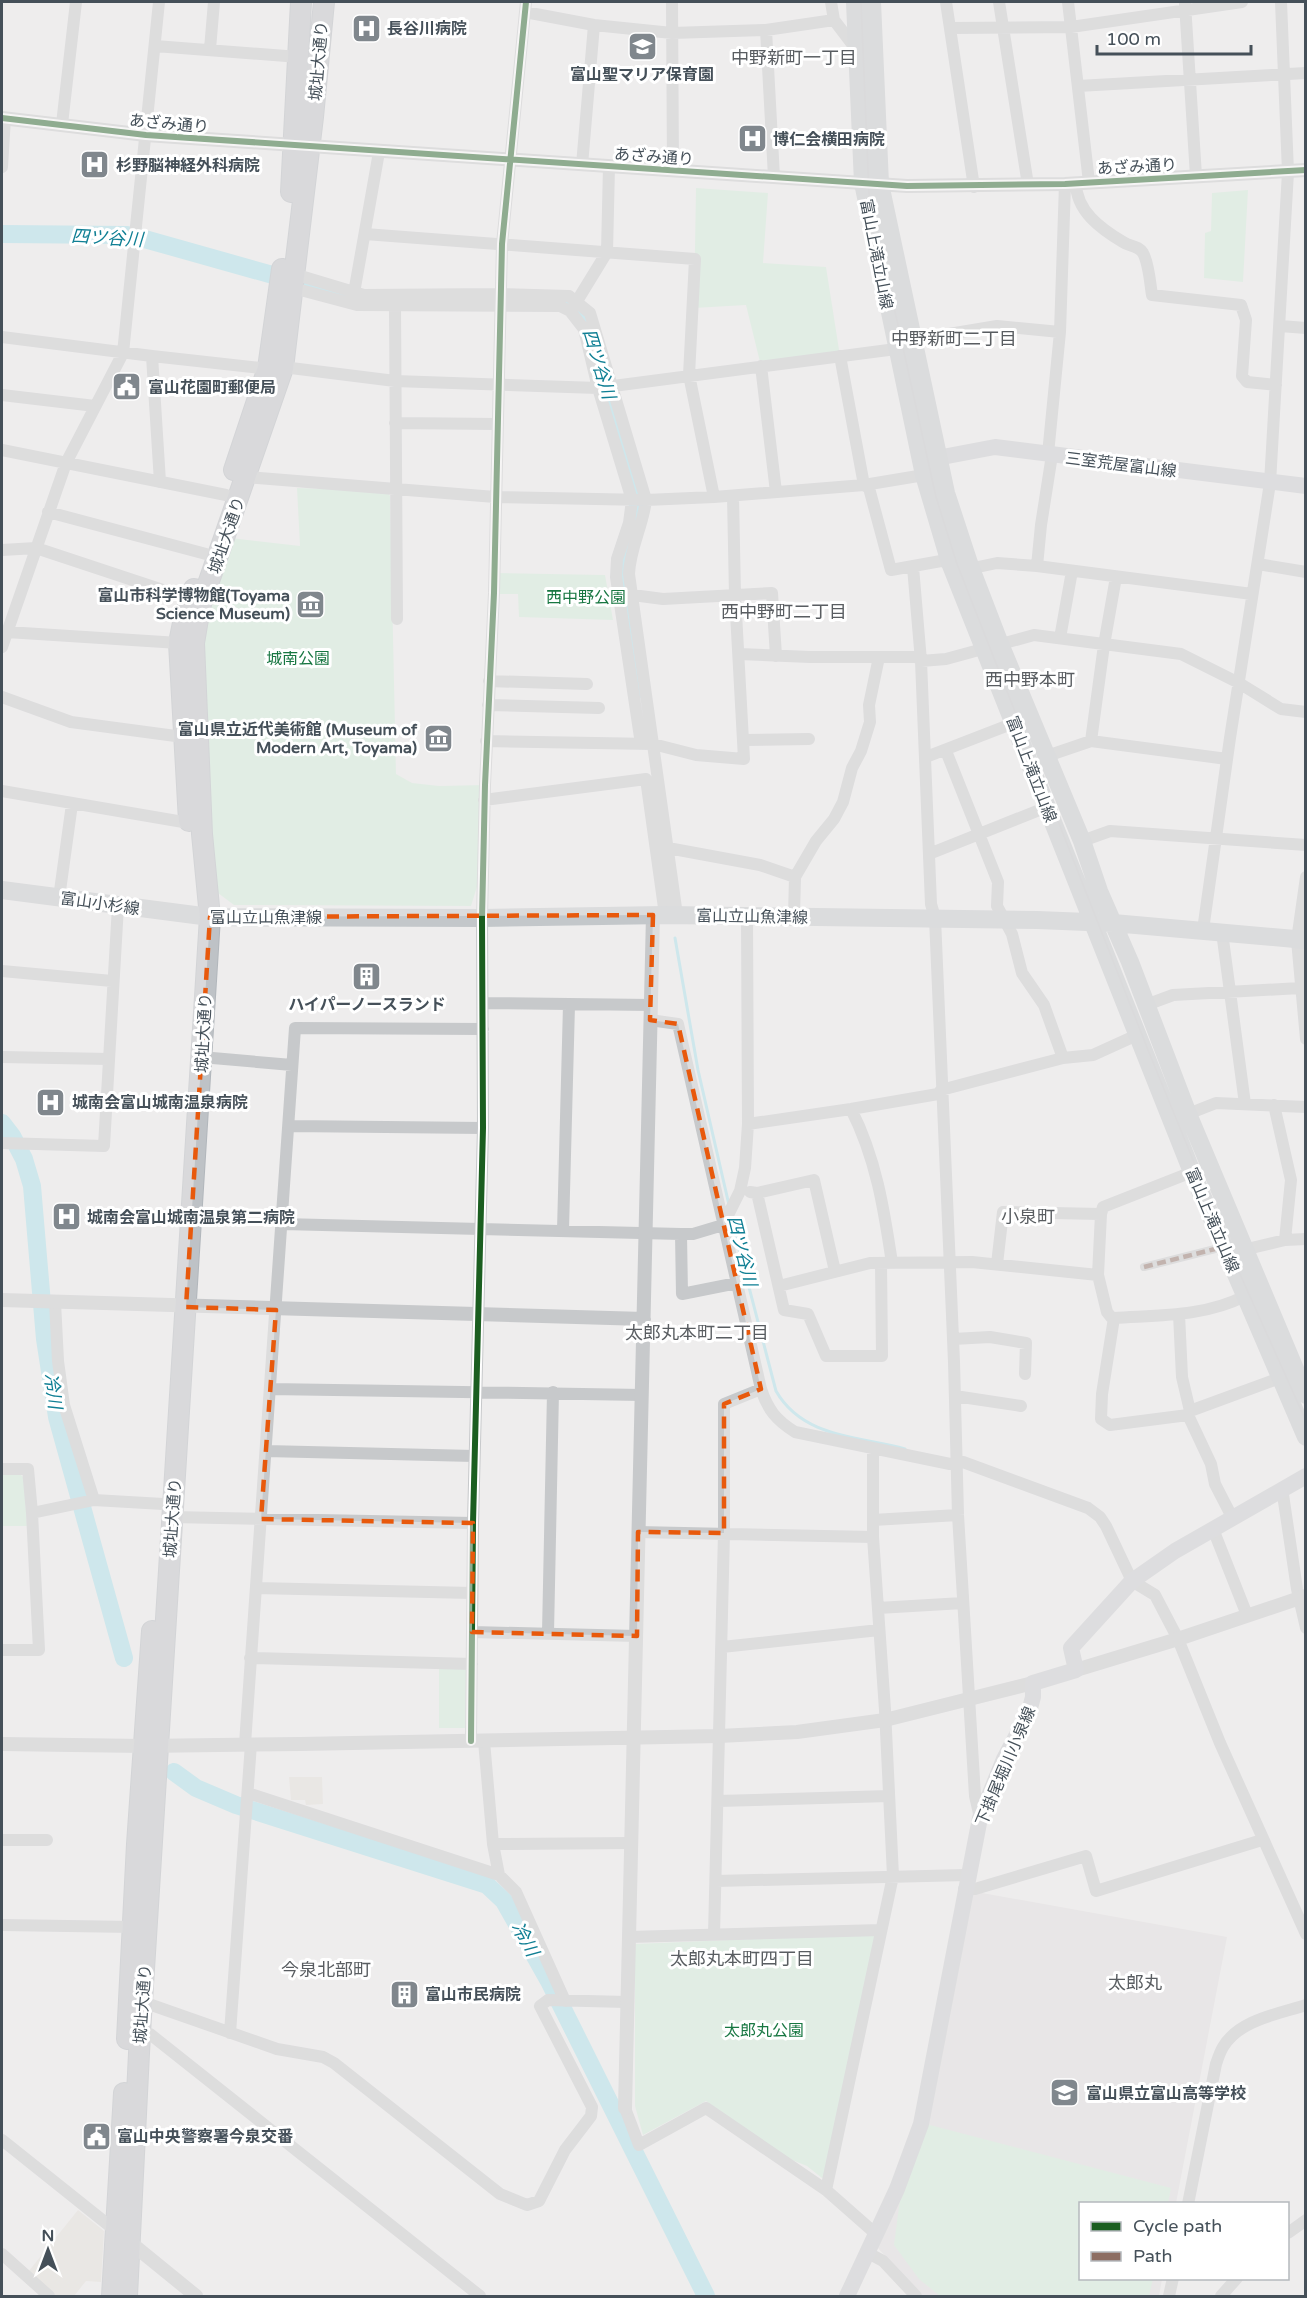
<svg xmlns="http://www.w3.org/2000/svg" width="1307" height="2298" viewBox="0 0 1307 2298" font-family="'Varela Round','Noto Sans JP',sans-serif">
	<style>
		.commercial { fill: #e3e0da }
		.education { fill: #e0dedf }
		.green { fill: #d1edda }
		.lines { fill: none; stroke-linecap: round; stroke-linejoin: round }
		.stream { stroke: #a6e0ea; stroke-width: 3 }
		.river { stroke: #a6e0ea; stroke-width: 18 }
		.trunk-casing { stroke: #b2b7bc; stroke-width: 22 }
		.pedestrian { stroke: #c7c9cb; stroke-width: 8 }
		.minor { stroke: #c7c9cb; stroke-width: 12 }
		.tertiary { stroke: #c7c9cb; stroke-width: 14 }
		.secondary { stroke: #c8cbce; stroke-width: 16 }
		.primary { stroke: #c3c7ca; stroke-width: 18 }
		.trunk { stroke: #bec2c6; stroke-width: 20 }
		.tram { stroke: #c2c3c5; stroke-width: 1.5 }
		.quiet { stroke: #8d6e63; stroke-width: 4.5; stroke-dasharray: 9 4.5; stroke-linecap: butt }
		.cycleway-casing { stroke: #fff; stroke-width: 10 }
		.cycleway { stroke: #1b5e20; stroke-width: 6 }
		.marked { fill: none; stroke: #e8590c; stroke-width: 4.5; stroke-dasharray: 12 8; stroke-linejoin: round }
		.labels { text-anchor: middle; stroke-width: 6; stroke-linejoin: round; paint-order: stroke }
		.poi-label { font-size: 16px; font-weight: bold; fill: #455059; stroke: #fff; text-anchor: start }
		.street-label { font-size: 16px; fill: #455059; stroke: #fff }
		.park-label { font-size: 16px; fill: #187742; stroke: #fff }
		.neighbourhood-label { font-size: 18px; fill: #595d61; stroke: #fff }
		.water-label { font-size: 18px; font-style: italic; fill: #0f7f94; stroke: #fff }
	</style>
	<rect width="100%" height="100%" fill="#eeeded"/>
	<path class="commercial" d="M289,1777H322L323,1804L306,1805L305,1800H291Z
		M78,2210L104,2231L101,2282L86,2281L74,2296H56L28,2272Z"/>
	<path class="education" d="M971,1891L1227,1937L1176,2203L1080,2204V2278L1162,2279L1159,2296H921L878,2248L909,2177Z"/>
	<path class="green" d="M696,188L768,193L763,263L826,267L840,356L761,366L746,305L694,308Z
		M1248,190L1243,282L1204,278L1205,233L1211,231L1212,193Z
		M297,488L387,491L390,496L396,774L412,783L439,786L485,785L484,864L471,906L234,905L218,893L213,844L202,643L207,608L231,538L300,546Z
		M496,573L605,575L613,620L519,617L518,594H494Z
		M2,1474H20L24,1478L27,1526H2Z
		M439,1666L466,1667L465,1728H439Z
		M872,1934L876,1938L827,2175L822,2178L807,2166L777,2154L706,2101L643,2135L635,2106V1944Z
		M926,2124L1171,2188L1168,2203L1080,2204V2278L1153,2279L1149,2296H940L919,2279L894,2245L900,2199Z"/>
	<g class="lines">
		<path class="stream" d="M675,938L698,1070L729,1205
			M731,1218L776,1391C803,1438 858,1436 905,1449"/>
		<path class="river" d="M2,234L127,235L141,238L351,297
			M543,301C577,302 585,310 593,343
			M605,390L638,503L636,525L623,559L622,579L640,689
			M2,1123L12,1136L24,1159L32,1186L45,1339L57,1417L124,1658
			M174,1772L196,1788L236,1805L487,1885L504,1901L549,1981L706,2296"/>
		<defs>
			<path id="trunk" d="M291,192L301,2
				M234,470L268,368L282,269
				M189,821L179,643L184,618L194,589
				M127,2039L137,1844L152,1631
				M112,2296L124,2093
				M127,2296L140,2033L210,917L202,834L194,643L200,607L283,368L313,117L324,2"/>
		</defs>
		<use href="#trunk" class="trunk-casing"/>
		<path class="pedestrian" d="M1144,1267L1215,1249"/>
		<path class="minor" d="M672,2L673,170
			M831,2L834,20L856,49
			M946,2L974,187
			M999,2L1028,185
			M1068,2L1089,182
			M1185,4L1196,176
			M525,12L594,25L672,33L766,30L834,20
			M950,28L1071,27L1242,2
			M766,30L774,177
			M155,46L299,57
			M210,49L214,2
			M1078,86L1306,73
			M62,124L76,2
			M582,165L594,25
			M2,167L5,118
			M1076,183C1076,211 1101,229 1123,242C1130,247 1138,245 1143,253C1149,264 1150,283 1152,295L1241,305L1246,320L1242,376L1247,382L1276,385
			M365,234L695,259L689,375L714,497
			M294,274L364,295L500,294L569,296L590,313L646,500C643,526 630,548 629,574L677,915
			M293,288L357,305L560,306L570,311L584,329L598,388L632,500L629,523L617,559L616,577L641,744
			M354,293L379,152
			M577,301L607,252L609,166
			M395,306L397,619
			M1280,326L1306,328
			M2,337L152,356L261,368H291L395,381L598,388L896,349
			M913,340L997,326L1060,332
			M152,356L160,482
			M840,356L864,485L869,488L891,570L941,561L978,567L997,563L1037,566L1252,594
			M761,366L776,492
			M2,395L95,406
			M395,423L497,424
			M2,450L226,495
			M1048,454L1060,332L1065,184
			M246,477L495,497L646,500L714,497L864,485L924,475
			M48,512L206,554
			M2,550L36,548L190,599
			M1258,564L1306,572
			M1037,566L1041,525L1052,455
			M913,567L921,661L931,904L935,918L954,1362L958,1515L975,1796L980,1818
			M625,594L663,599L772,593L776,656
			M7,632L179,643
			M1060,638L1072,571
			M2,647L66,463L123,353L159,2
			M739,654L810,657H917L921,661L946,659L1034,635L1181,654L1239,683L1281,709L1306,712
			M489,681L587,684
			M2,697L71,722L183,737
			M488,705L599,708
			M744,740L809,739
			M486,741L653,744L696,755L744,759L735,595L733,496
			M1091,741L1104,645L1116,577
			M1047,756L1091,741L1227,759
			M926,757L1014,723
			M2,791L189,823
			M484,800L646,779L665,915
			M1082,841L1110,831L1306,845
			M668,848L760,865L795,877
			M929,854L1047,807
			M1306,877L1297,940L1306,1039
			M59,898L72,804
			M794,916L795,877L816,841L834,819L843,802L852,768L861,751L870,722L869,705L879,657
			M1203,930L1230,738L1270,483L1288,172L1281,2
			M1222,932L1245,1104
			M2,971L112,981
			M484,1003L651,1005
			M1146,1005L1173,995L1300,988
			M650,1020L678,1024L761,1389C768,1410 776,1420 795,1432L950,1464L963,1462L1088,1508L1100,1517L1106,1526L1132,1581L1155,1595L1178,1639L1220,1743L1306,1934
			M2,1057L109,1059
			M201,1057L292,1065
			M1063,1058L1093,1055L1137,1035
			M1274,1105L1291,1180L1285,1240
			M851,1109C876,1158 884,1209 892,1263
			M1188,1114L1216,1103L1306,1107
			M748,1124L851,1109L938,1094L941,1090L1063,1058L1044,1005L1022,973L1012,934L997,906L998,882L946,751
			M289,1126L483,1128
			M2,1143L104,1146L118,906
			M1192,1172L1103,1207L1101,1214L1098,1275L1107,1312L1111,1317L1114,1318C1158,1315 1204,1317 1245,1296
			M750,1192L757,1193L814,1180L835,1271
			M757,1193L784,1310L808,1314L826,1356H882L881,1263
			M283,1224L681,1234H693L723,1225L740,1191L745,1168L748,1124L747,916
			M563,1230L569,1005
			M681,1234L682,1294L737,1283
			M1243,1250L1285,1240L1306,1239
			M997,1264L1003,1212L1101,1214
			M779,1286L870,1263L972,1262L1098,1275
			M55,1302L58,1361L64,1405L94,1500
			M1179,1314L1182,1377L1190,1411
			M1114,1318L1102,1394L1101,1419L1110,1425L1188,1415L1190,1411L1280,1378
			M953,1339L990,1337L1026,1343L1025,1374
			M270,1389L642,1395
			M955,1396L1021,1406
			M1188,1415L1211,1464L1215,1484L1232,1517
			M266,1451L474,1456
			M2,1469H28L32,1513
			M1282,1488L1297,1589L1306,1628
			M171,1517L473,1523
			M873,1520L958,1515
			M1213,1529L1247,1615
			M638,1532L873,1537
			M256,1588L472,1593
			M878,1608L963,1603
			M472,1632L637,1636
			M548,1633L553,1392
			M722,1647L879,1630
			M2,1650H39L32,1513L94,1500L163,1504
			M250,1658L472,1664
			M471,1741L473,1523L483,1128L482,918L485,785L494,593L502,244L526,2
			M484,1741L493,1844L499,1875
			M245,1744L295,1028L483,1029
			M248,1793L499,1875L516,1892L565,2001
			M718,1801L889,1796
			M2,1840H47
			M493,1844L632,1843
			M716,1881L967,1875
			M964,1889H975L1086,1856L1096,1891L1262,1840
			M2,1925L133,1927
			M714,1935L724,1533V1404L761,1389
			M629,1937L881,1930
			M143,2002L277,2049L323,2057L334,2063L500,2194L527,2205L539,2201L565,2150L591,2116L592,2107L540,2006L548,2000L626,2002
			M140,2033L150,2034L480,2296
			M230,2033L251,1744
			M625,2108L639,2145L706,2108L826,2190L876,2234
			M2,2140L116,2231
			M826,2190L893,1876L885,1710L873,1537V1449
			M1188,2204L1216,2064C1218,2058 1220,2052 1223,2047C1239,2020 1278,2014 1306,2005
			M1288,2233L1306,2220
			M868,2253L883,2261L916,2296
			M2,2254L49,2296
			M1169,2296L1173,2278
			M1221,2296L1237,2278"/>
		<path class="tertiary" d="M2,118L146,135L907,186L1065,184L1306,170
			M2,1300L644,1319
			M1076,1670L1178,1639L1306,1596
			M2,1744L143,1746L300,1744L719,1736L797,1732L885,1720L1033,1683
			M625,2108L653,915
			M126,2239L196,2296"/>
		<path class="secondary" d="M937,458L995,447L1306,486
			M847,2296L897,2189L921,2124L980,1818L1004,1759L1029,1712L1033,1697V1683L1076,1670L1071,1648L1132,1581L1175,1551L1306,1476"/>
		<path class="primary" d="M855,2L863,183L924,475L950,563L1192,1172L1306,1437
			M872,2L880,184L946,493L970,566L1000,644L1082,841L1099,891L1130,962L1188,1114L1306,1395
			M2,890L210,917L482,918L665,915L1037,920L1113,923L1306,940"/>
		<use href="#trunk" class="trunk"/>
		<path class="tram" d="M861,2L869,194L936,497L957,564L1148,1050L1239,1272L1306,1421"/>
		<path class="quiet" d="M1144,1267L1215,1249"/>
		<defs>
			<path id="cycleway" d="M2,118L146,135L907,186L1065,184L1306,170
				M471,1741L473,1523L483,1128L482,918L485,785L494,593L502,244L526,2"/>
		</defs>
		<use href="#cycleway" class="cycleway-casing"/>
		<use href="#cycleway" class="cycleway"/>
	</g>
	<path d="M0 0H1307V2298H0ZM653,915L650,1020L678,1024L761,1389L724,1404V1533L638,1532L637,1636L472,1632L473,1523L261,1519L276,1310L186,1307L210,917Z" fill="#eeeded" fill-opacity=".55" fill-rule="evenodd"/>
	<path class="marked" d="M653,915L650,1020L678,1024L761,1389L724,1404V1533L638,1532L637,1636L472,1632L473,1523L261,1519L276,1310L186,1307L210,917Z"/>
	<defs>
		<symbol id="hospital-square" viewBox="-11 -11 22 22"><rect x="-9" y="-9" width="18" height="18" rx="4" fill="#80878d" stroke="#fff"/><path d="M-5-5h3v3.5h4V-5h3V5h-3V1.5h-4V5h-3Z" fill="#fff"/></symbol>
		<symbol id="school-square" viewBox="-11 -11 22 22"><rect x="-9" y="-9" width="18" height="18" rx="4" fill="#80878d" stroke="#fff"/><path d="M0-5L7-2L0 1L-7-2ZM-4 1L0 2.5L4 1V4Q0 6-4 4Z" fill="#fff"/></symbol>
		<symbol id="civic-square" viewBox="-11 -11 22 22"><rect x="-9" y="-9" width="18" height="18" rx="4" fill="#80878d" stroke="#fff"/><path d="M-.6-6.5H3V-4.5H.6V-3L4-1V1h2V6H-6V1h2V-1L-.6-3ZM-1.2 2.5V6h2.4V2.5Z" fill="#fff"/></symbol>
		<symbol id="museum-square" viewBox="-11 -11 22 22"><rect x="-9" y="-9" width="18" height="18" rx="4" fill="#80878d" stroke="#fff"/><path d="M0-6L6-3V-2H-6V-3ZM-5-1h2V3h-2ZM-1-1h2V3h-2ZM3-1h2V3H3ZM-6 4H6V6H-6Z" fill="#fff"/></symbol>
		<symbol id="building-square" viewBox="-11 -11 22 22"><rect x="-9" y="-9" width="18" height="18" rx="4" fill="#80878d" stroke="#fff"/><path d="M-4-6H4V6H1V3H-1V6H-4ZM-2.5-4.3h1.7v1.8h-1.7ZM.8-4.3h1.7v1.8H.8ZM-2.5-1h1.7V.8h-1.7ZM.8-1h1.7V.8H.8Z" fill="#fff"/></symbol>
	</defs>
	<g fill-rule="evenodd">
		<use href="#hospital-square" x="350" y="12" width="33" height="33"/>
		<use href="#school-square" x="626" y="30" width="33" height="33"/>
		<use href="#hospital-square" x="736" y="122" width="33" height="33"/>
		<use href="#hospital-square" x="78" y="148" width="33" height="33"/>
		<use href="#civic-square" x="110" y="370" width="33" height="33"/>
		<use href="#museum-square" x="294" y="588" width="33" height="33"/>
		<use href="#museum-square" x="422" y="722" width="33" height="33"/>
		<use href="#building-square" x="350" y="960" width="33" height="33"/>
		<use href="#hospital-square" x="34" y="1086" width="33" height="33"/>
		<use href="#hospital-square" x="50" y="1200" width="33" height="33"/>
		<use href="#building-square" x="388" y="1978" width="33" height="33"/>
		<use href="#school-square" x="1048" y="2076" width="33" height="33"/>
		<use href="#civic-square" x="80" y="2120" width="33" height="33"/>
	</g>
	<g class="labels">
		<g class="poi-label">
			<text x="387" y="34">長谷川病院</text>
			<text x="642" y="80" text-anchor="middle">富山聖マリア保育園</text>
			<text x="773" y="145">博仁会横田病院</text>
			<text x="116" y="171">杉野脳神経外科病院</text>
			<text x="148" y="393">富山花園町郵便局</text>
			<text x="290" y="601" text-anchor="end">富山市科学博物館(Toyama<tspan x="290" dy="18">Science Museum)</tspan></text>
			<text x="417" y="735" text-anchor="end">富山県立近代美術館 (Museum of<tspan x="417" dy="18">Modern Art, Toyama)</tspan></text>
			<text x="367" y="1010" text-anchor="middle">ハイパーノースランド</text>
			<text x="72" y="1108">城南会富山城南温泉病院</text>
			<text x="87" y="1223">城南会富山城南温泉第二病院</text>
			<text x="425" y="2000">富山市民病院</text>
			<text x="1086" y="2099">富山県立富山高等学校</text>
			<text x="117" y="2142">富山中央警察署今泉交番</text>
		</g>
		<g class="street-label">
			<text transform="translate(318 61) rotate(-85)" y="6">城址大通り</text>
			<text transform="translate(169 123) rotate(5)" y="6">あざみ通り</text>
			<text transform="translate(654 156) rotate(4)" y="6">あざみ通り</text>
			<text transform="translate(1137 166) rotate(-3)" y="6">あざみ通り</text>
			<text transform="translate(877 254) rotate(79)" y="6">富山上滝立山線</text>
			<text transform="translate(1121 464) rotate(7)" y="6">三室荒屋富山線</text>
			<text transform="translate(226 535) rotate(-71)" y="6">城址大通り</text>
			<text transform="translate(1032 769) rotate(69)" y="6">富山上滝立山線</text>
			<text transform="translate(100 903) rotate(8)" y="6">富山小杉線</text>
			<text transform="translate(752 916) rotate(1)" y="6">富山立山魚津線</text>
			<text x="266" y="923">富山立山魚津線</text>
			<text transform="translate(203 1033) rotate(-87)" y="6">城址大通り</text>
			<text transform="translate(1213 1220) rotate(67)" y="6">富山上滝立山線</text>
			<text transform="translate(172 1518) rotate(-86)" y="6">城址大通り</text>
			<text transform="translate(1005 1766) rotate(-67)" y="6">下掛尾堀川小泉線</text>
			<text transform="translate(142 2004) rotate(-86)" y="6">城址大通り</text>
		</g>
		<g class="park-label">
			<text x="586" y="603">西中野公園</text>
			<text x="298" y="664">城南公園</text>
			<text x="764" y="2036">太郎丸公園</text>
		</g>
		<g class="neighbourhood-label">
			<text x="794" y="64">中野新町一丁目</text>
			<text x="954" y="345">中野新町二丁目</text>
			<text x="784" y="618">西中野町二丁目</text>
			<text x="1030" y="686">西中野本町</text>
			<text x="1028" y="1223">小泉町</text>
			<text x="697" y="1339">太郎丸本町二丁目</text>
			<text x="742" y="1965">太郎丸本町四丁目</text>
			<text x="326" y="1976">今泉北部町</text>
			<text x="1135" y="1989">太郎丸</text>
		</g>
		<g class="water-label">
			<text transform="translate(107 238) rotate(3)" y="6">四ツ谷川</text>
			<text transform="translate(599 364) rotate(73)" y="6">四ツ谷川</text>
			<text transform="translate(742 1251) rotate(76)" y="6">四ツ谷川</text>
			<text transform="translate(53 1391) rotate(82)" y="6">冷川</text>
			<text transform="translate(525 1939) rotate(61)" y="6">冷川</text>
		</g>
	</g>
	<rect width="1307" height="2298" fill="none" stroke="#455059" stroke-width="6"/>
	<rect x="1079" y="2202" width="210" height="78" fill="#ffffff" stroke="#b5b9bd" stroke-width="1.5"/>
	<rect x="1091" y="2222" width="30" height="9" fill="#1b5e20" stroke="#b5b9bd" stroke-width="1.5"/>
	<text x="1133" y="2232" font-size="18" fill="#455059">Cycle path</text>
	<rect x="1091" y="2252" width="30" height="9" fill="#8d6e63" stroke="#b5b9bd" stroke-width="1.5"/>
	<text x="1133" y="2262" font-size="18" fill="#455059">Path</text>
	<g transform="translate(48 2250)" stroke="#ffffff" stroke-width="4.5" paint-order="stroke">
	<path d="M0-4.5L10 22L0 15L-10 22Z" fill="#455059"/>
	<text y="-9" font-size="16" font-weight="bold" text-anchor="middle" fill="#455059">N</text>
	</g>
	<path d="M1097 45v9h154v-9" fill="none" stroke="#455059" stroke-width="3"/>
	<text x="1106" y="45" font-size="18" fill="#455059" stroke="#ffffff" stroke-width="4.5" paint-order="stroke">100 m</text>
</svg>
